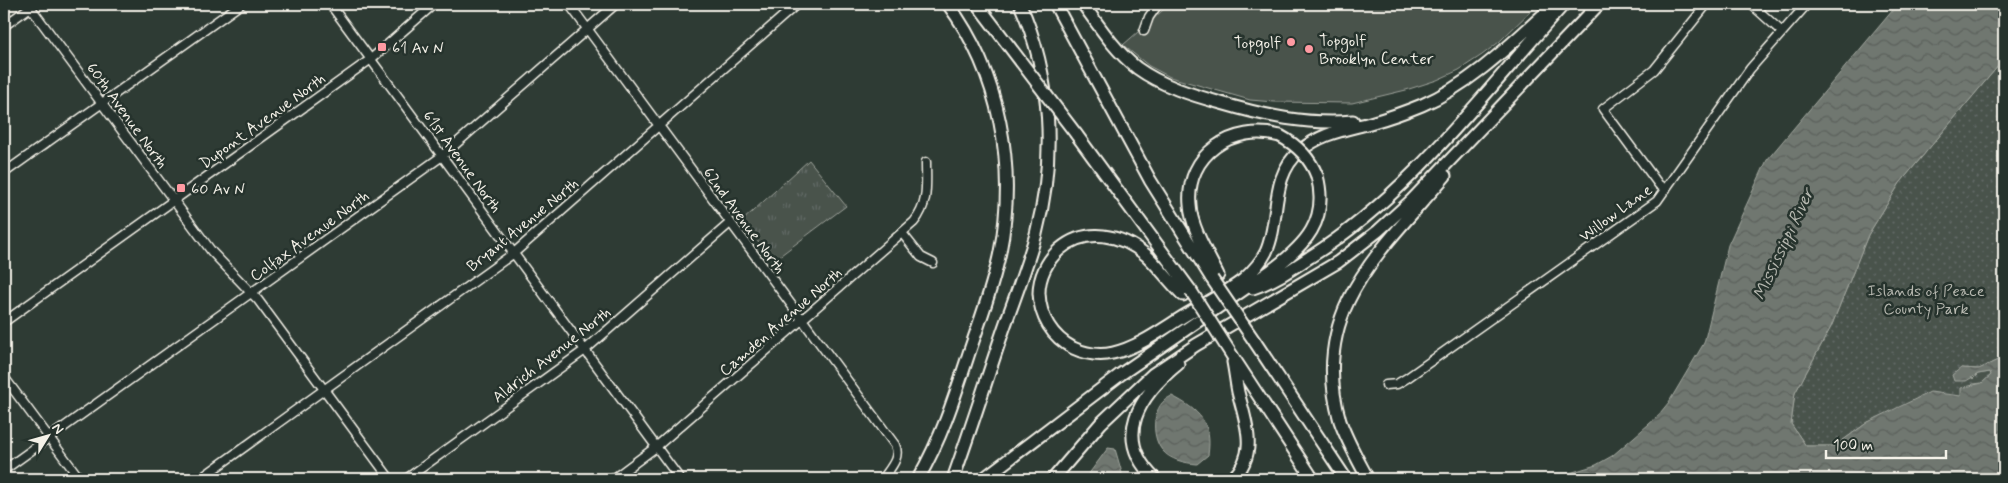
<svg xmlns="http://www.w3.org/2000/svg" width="2008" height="483" viewBox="0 0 2008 483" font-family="Mynerve,sans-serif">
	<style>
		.grass { fill: url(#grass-tufts); stroke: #9ea29a }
		.park { fill: url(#park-dots); stroke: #9ea29a }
		.pitch { fill: #48524c; stroke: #9ea29a }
		.water { fill: url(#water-waves); stroke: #a4a8a0 }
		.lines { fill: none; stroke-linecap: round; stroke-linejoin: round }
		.minor-casing { stroke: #f4f1e8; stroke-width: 11 }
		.highway-casing { stroke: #f4f1e8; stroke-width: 15 }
		.minor { stroke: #26332d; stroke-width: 8 }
		.highway { stroke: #26332d; stroke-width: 11 }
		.highway-bridge-casing { stroke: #f4f1e8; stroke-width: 15; stroke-linecap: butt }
		.highway-bridge { stroke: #26332d; stroke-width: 11 }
		.poi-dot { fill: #ff9aa2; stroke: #26332d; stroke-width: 2 }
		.labels { text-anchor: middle; stroke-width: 5; stroke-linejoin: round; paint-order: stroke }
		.poi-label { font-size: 16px; fill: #f4f1e8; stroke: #26332d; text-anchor: start }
		.street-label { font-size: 16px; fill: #f4f1e8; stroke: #26332d }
		.park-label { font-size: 16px; fill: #b8b9b1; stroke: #26332d }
		.water-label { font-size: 18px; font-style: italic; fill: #b8bab2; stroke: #26332d }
	</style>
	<defs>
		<pattern id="grass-tufts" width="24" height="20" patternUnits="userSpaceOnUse" patternTransform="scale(1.25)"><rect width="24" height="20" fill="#48524c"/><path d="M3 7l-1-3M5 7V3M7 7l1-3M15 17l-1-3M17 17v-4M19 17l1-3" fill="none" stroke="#636b66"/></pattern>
		<pattern id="park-dots" width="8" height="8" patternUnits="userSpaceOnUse" patternTransform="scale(1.25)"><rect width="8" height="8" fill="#48524c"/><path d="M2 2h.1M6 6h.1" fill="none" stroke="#636b66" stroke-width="1.8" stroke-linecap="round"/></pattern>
		<pattern id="water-waves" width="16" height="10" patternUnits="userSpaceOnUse" patternTransform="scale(1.25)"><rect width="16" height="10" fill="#6f7770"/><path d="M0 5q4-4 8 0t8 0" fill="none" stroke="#5c605b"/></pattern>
	</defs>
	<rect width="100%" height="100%" fill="#2e3b34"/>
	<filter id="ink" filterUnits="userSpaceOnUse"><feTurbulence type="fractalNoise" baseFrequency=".02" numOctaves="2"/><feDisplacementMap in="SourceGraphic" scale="10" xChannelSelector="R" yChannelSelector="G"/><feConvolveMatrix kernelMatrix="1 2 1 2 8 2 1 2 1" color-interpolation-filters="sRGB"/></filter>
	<g filter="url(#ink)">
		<path class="grass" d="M809,160L846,206L773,261L742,221Z"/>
		<path class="park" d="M2004,59V357L1979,369L1961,368L1973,379L1978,374L1990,372L1991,375L1982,383L1973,384L1961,396L1868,422L1835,446H1806L1791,424L1795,393L1831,327L1868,235L1900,183Z"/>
		<path class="pitch" d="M1170,4H1538L1499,42L1482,55L1459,70L1437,80L1406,90L1352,103L1274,102L1250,100L1170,77L1149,66L1123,45Z"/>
		<path class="water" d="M1898,4H2004V59L1900,183L1868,235L1831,327L1795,393L1791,424L1806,446H1835L1868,422L1930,392L1961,396V388L1982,383L1991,375L1990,372L1978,374L1966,381H1954L1952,375L1961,368L1979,369L2004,357V479H1550L1596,465L1612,456L1656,418L1669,402L1704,343L1728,245L1767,160Z
			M1172,396C1199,410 1213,423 1208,455L1197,464C1185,463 1170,460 1162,450C1150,435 1152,403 1172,396Z
			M1108,448L1115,449L1122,473L1120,479H1085Z"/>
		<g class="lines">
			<defs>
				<path id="minor" d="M28,4L212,252L258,300L390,479
					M330,4L680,479
					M569,4L895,445C901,458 890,468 883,479
					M1751,4L1782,32
					M4,26L33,5
					M1144,31L1149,17L1158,4
					M4,173L241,4
					M1666,189L1659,185L1603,109L1654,70L1707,4
					M902,233L921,257L933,263
					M4,322L371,59L434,4
					M4,377L80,479
					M1386,385L1397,384L1407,378L1657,201L1750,69L1807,4
					M4,470L442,156L616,4
					M200,479L514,253L797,4
					M406,479L585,350L730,223
					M613,479L656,447L914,222C929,204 926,184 926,162"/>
				<path id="highway" d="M977,4L996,29
					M1055,4L1150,180L1212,279
					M1083,4C1099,26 1115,51 1137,68C1162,86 1192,95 1221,103C1265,116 1307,125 1353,121
					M1076,134L1191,291
					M1218,275C1208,255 1191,227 1190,205C1185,154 1234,123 1280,136
					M1253,288C1274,281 1292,269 1310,257C1412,193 1484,92 1564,4
					M1183,295C1170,282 1159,267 1146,255C1121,234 1086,227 1060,249C1047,260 1039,277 1039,293C1040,317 1052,337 1073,348C1086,354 1100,356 1113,353C1140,347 1165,327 1189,313C1207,302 1226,293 1243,280C1252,272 1261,262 1266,252C1281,219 1269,177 1300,151C1321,133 1344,130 1370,123C1388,118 1405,112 1422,105C1473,83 1514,41 1555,4
					M1255,342L1346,479
					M1233,357L1313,479
					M918,479C942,437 954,399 969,353C980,320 993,287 1000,252C1017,167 1000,74 948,4
					M953,479C971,429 987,378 1004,328C1015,297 1027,266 1036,234C1056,158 1052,76 1020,4
					M983,479L1121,374L1272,270C1305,245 1329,221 1317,176
					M1053,479L1101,423L1153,374L1196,345L1338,262L1378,231L1412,200L1599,4
					M1155,479C1111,437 1140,395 1178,364
					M1232,479C1259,453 1246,424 1238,392C1236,382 1235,372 1233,362
					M1368,479C1358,460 1347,441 1340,421C1308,311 1381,251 1445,176"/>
			</defs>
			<use href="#minor" class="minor-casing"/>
			<use href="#highway" class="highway-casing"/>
			<use href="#minor" class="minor"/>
			<use href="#highway" class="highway"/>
			<defs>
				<path id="highway-bridge" d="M996,29L1076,134
					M1280,136C1297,145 1310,158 1317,176
					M1212,279L1255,342
					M1191,291L1233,357"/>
			</defs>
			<use href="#highway-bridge" class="highway-bridge-casing"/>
			<use href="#highway-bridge" class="highway-bridge"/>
		</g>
	</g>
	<g class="poi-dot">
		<circle cx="1291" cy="42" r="5"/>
		<rect x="377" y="42" width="10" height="10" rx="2.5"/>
		<circle cx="1309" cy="49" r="5"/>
		<rect x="176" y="183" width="10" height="10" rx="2.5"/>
	</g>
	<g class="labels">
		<g class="poi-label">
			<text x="1319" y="46">Topgolf<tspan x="1319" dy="18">Brooklyn Center</tspan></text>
			<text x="1281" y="48" text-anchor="end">Topgolf</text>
			<text x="392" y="53">61 Av N</text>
			<text x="191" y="194">60 Av N</text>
		</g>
		<g class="street-label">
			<text transform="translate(128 115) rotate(54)" y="6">60th Avenue North</text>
			<text transform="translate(262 120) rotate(-36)" y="6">Dupont Avenue North</text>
			<text transform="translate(463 161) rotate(54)" y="6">61st Avenue North</text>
			<text transform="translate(1615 212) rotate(-36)" y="6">Willow Lane</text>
			<text transform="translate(745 220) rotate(54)" y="6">62nd Avenue North</text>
			<text transform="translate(522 224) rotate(-39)" y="6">Bryant Avenue North</text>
			<text transform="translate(309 235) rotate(-36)" y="6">Colfax Avenue North</text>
			<text transform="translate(780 321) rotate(-41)" y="6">Camden Avenue North</text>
			<text transform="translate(551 354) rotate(-38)" y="6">Aldrich Avenue North</text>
		</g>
		<g class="park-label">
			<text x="1926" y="296">Islands of Peace<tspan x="1926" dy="18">County Park</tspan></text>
		</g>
		<g class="water-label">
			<text transform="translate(1783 244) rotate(-65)" y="6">Mississippi River</text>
		</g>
	</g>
	<rect width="2008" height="483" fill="none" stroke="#26332d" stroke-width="20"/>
	<rect x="10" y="10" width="1988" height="463" fill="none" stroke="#f4f1e8" stroke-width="2" filter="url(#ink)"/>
	<g transform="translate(48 436) rotate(53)" stroke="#26332d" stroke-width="4" paint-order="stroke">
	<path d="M0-4L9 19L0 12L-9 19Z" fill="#f4f1e8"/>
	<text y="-8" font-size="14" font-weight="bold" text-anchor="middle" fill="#f4f1e8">N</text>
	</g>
	<path d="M1826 450v8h120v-8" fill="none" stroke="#f4f1e8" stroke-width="2.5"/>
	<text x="1833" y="450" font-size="15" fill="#f4f1e8" stroke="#26332d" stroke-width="4" paint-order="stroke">100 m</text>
</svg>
